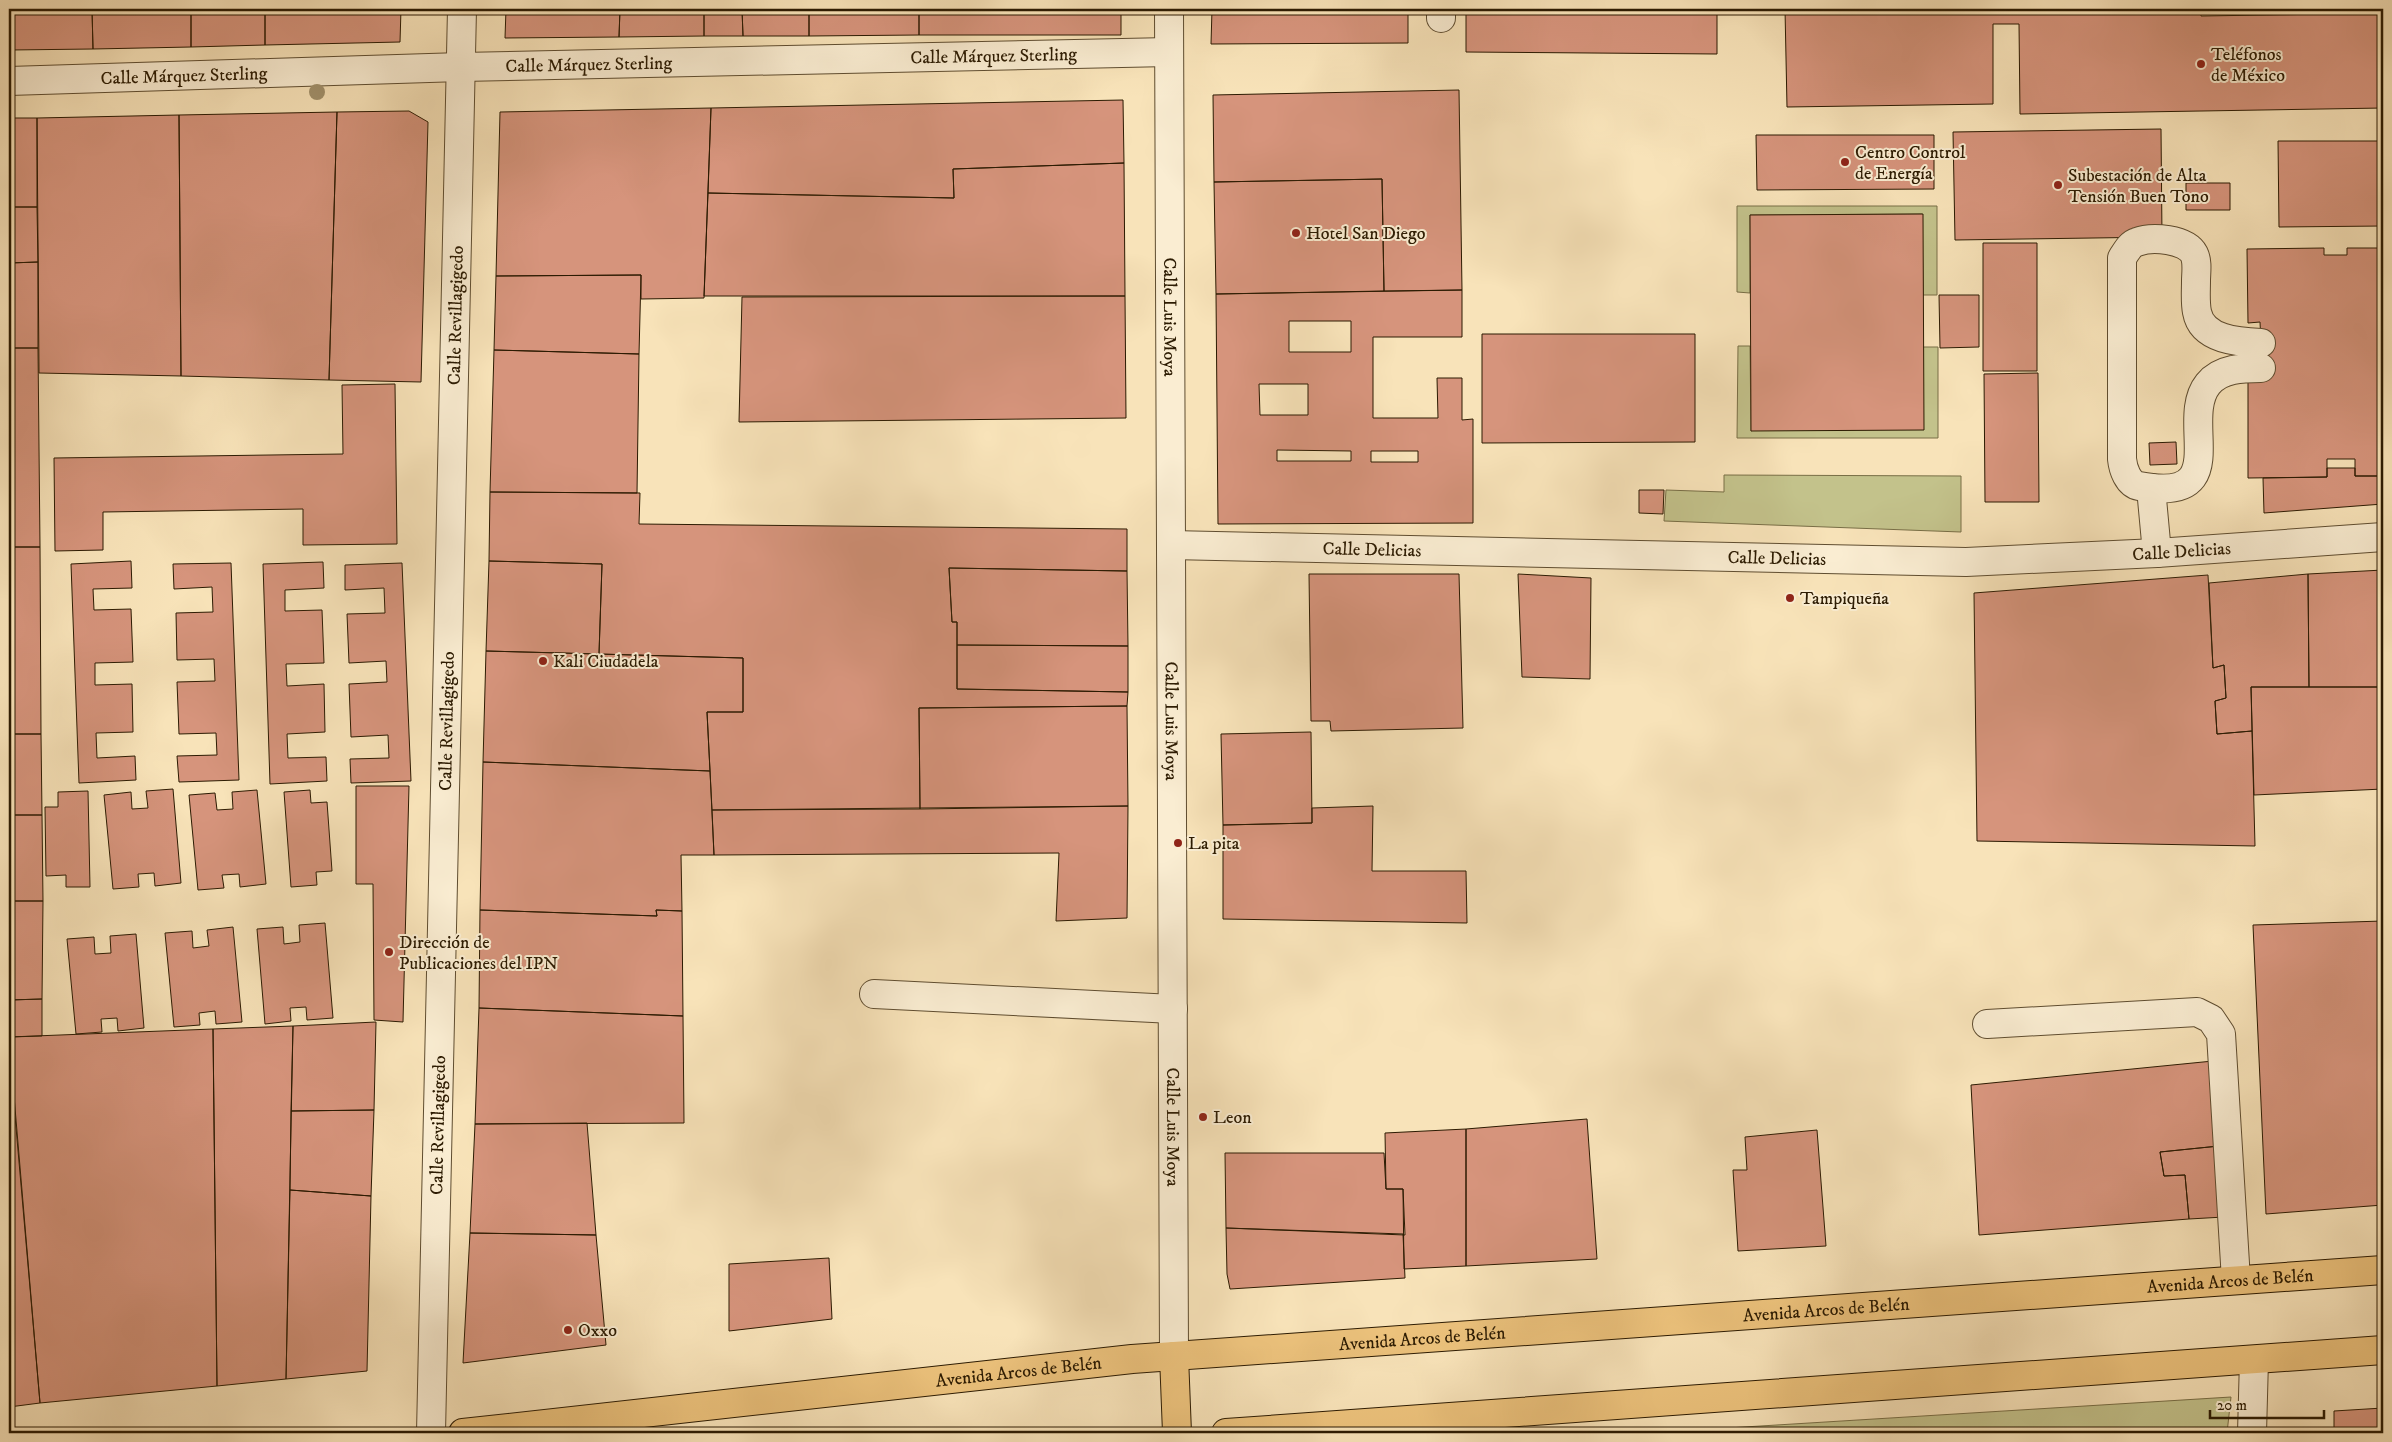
<svg xmlns="http://www.w3.org/2000/svg" width="2392" height="1442" viewBox="0 0 2392 1442" font-family="'IM FELL DW Pica',serif">
	<style>
		.green { fill: #c3c28b; stroke: #786e46 }
		.building { fill: #d6947c; stroke: #2c1b02; fill-rule: evenodd }
		.lines { fill: none; stroke-linecap: round; stroke-linejoin: round }
		.minor-casing { stroke: #5f4d30; stroke-width: 30 }
		.major-casing { stroke: #2c1b02; stroke-width: 30 }
		.minor { stroke: #faedd2; stroke-width: 28 }
		.major { stroke: #ecc27c; stroke-width: 28 }
		.tree { fill: #a1906b }
		.poi-dot { fill: #8f2418; stroke: #faedd2; stroke-width: 2 }
		.labels { text-anchor: middle; stroke-width: 4; stroke-linejoin: round; paint-order: stroke }
		.poi-label { font-size: 18px; fill: #2c1b02; stroke: #faedd2; text-anchor: start }
		.street-label { font-size: 18px; fill: #2c1b02; stroke: #faedd2 }
	</style>
	<rect width="100%" height="100%" fill="#f8e3b9"/>
	<filter id="stains"><feTurbulence type="fractalNoise" baseFrequency=".004" numOctaves="4"/><feColorMatrix values="0 0 0 0 .2 0 0 0 0 .09 0 0 0 0 .02 0 0 0 .5 -.17"/></filter>
	<radialGradient id="worn" r=".72"><stop offset=".6" stop-color="#630" stop-opacity="0"/><stop offset="1" stop-color="#630" stop-opacity=".3"/></radialGradient>
	<path class="green" d="M1737,206H1937V295H1923L1922,214L1750,215V293L1737,292Z
		M1738,346H1750L1751,431L1923,347H1938V438H1737Z
		M1724,475L1961,476V532L1664,521L1666,490L1724,492Z
		M2231,1397L2227,1433H1647Z"/>
	<path class="building" d="M9,9H92L93,49L10,50Z
		M92,9H191V47L93,49Z
		M191,9H265V45L191,47Z
		M265,9H401L400,42L265,45Z
		M506,9H620L619,37L505,38Z
		M620,9H704V36L619,37Z
		M704,9H742L743,36H704Z
		M742,9H809V36H743Z
		M809,9H919V35L809,36Z
		M919,9H1121V35H919Z
		M1212,9H1408V43L1211,44Z
		M1466,9H1717V54L1466,52Z
		M1785,9H2201V16L2329,14V9H2383V108L2020,114L2019,24H1993V104L1787,107Z
		M1459,90L1462,290L1384,291L1382,179L1214,182L1213,95Z
		M1123,100L1124,163L953,169L954,198L708,193L711,108Z
		M711,108L704,298L641,299V275L496,276L500,112Z
		M409,111L428,122L421,382L329,380L337,112Z
		M337,112L329,380L181,376L179,115Z
		M179,115L181,376L39,373L37,118Z
		M9,118H37V207H9Z
		M2161,129L2162,237L1955,240L1953,132Z
		M1756,135H1934V189L1757,190Z
		M2278,141H2383V226L2279,227Z
		M1124,163L1125,296H704L708,193L954,198L953,169Z
		M1382,179L1384,291L1216,294L1214,182Z
		M2186,183H2230V210H2186Z
		M9,207H37L38,262L9,263Z
		M1923,214L1924,430L1751,431L1750,215Z
		M1983,243H2037V371H1983Z
		M2324,248V255H2347V248H2383V476H2355V459H2327V477L2248,478V380L2261,343L2260,322L2248,323L2247,249Z
		M38,262V348H9V263Z
		M641,275L639,354L494,350L496,276Z
		M1462,290V337H1373V418H1438L1437,378H1462V420L1473,419V523L1218,524L1216,294ZM1289,321H1351V352H1289ZM1259,384H1308V415H1260ZM1277,450L1351,451V461H1277ZM1371,451H1418V462H1371Z
		M1939,295H1979V347L1940,348Z
		M1125,296L1126,418L739,422L742,297Z
		M1482,334H1695V442L1482,443Z
		M9,348H38L40,547H9Z
		M494,350L639,354L637,493L490,492Z
		M2038,373L2039,502H1985L1984,374Z
		M395,384L397,544L303,545V509L103,512V550L55,551L54,458L343,454L342,385Z
		M2176,442L2177,464L2150,465L2149,443Z
		M2327,468H2355V476H2383V504L2264,513L2263,478L2327,477Z
		M1639,490H1664L1663,514L1639,513Z
		M490,492L640,493L639,524L1127,529V571L949,568L952,622H957V689L1128,692L1127,706L919,708L920,809L712,810L707,712H743V658L599,654L602,564L489,561Z
		M9,547H40L41,734H9Z
		M131,561L132,588L93,589L94,610L131,609L133,662L95,663V685L132,684L133,732L96,733L97,758L135,756L136,780L79,783L71,564Z
		M489,561L602,564L599,654L486,651Z
		M323,562L324,588L285,590V611L322,610L324,663L286,664L287,686L324,684L325,732L287,734L288,758L326,757L327,781L270,784L263,564Z
		M231,563L239,780L179,782L177,756L217,755L216,733L179,734L177,682L215,681L214,659L177,660L176,613L213,612L212,587L174,589L173,564Z
		M402,563L411,781L351,783L350,759L389,758L388,735L351,737L349,684L387,682L386,661L349,663L347,614L385,613L384,588L345,590V565Z
		M949,568L1127,571L1128,646L957,645V622H952Z
		M2383,570V687H2309L2308,574Z
		M1309,574H1459L1463,728L1331,731L1330,721H1311Z
		M1518,574L1591,578L1590,679L1522,677Z
		M2308,574L2309,687H2251L2252,731L2217,734L2215,701L2226,698L2224,665L2213,668L2209,583Z
		M2208,575L2213,668L2224,665L2226,698L2215,701L2217,734L2252,731L2255,846L1977,841L1974,593Z
		M957,645L1128,646V692L957,689Z
		M486,651L743,658V712H707L710,771L483,762Z
		M2251,687H2383V789L2254,795Z
		M1127,706L1128,806L920,809L919,708Z
		M1311,732L1312,823L1223,825L1221,734Z
		M9,734H41L42,815H9Z
		M483,762L710,771L714,855H681L682,911L656,910L657,916L480,910Z
		M356,786H409L403,1022L374,1020L373,884H356Z
		M173,789L181,883L155,886L154,873L138,874L139,887L113,889L104,795L131,792L132,809L148,808L146,791Z
		M257,790L266,884L240,887L239,874L222,875L224,888L198,890L189,795L215,793L217,810L233,809L232,792Z
		M310,790L311,803L327,802L332,871L316,872L317,885L291,887L284,792Z
		M88,791L90,887H66V875L46,876L45,807H58V792Z
		M1128,806L1127,918L1056,921L1059,853L714,855L712,810Z
		M1373,806L1372,871H1466L1467,923L1223,919V825L1312,823V808Z
		M9,815H42L43,901H9Z
		M9,901H43L42,999L9,1000Z
		M480,910L657,916L656,910L682,911L683,1016L479,1008Z
		M2383,921V1205L2266,1214L2253,925Z
		M325,923L333,1018L307,1020L306,1007L290,1008L291,1021L265,1024L257,929L283,927L284,944L300,942L299,925Z
		M233,927L242,1022L216,1024L215,1011L199,1013L200,1025L174,1027L165,933L192,931L193,948L209,946L207,930Z
		M136,934L144,1028L118,1031L117,1018L101,1019L102,1032L76,1034L67,939L94,937L95,954L111,953L110,936Z
		M42,999V1036L9,1037V1000Z
		M479,1008L683,1016L684,1123L475,1124Z
		M376,1022L374,1110L291,1111L293,1026Z
		M293,1026L286,1379L217,1386L213,1029Z
		M213,1029L217,1386L40,1403L9,1037Z
		M9,1047L40,1403L9,1407Z
		M2213,1061L2219,1146L2160,1152L2164,1176L2185,1175L2189,1219L1979,1235L1971,1085Z
		M374,1110L371,1196L290,1190L291,1111Z
		M1587,1119L1597,1259L1466,1266V1129Z
		M587,1123L596,1235L470,1233L475,1124Z
		M1466,1129V1266L1404,1269L1403,1189H1386L1385,1133Z
		M1817,1130L1826,1246L1738,1251L1733,1170H1747L1745,1137Z
		M2219,1146L2224,1217L2189,1219L2185,1175L2164,1176L2160,1152Z
		M1225,1153H1384L1386,1189H1403L1405,1235L1226,1228Z
		M290,1190L371,1196L367,1371L286,1379Z
		M1226,1228L1403,1234L1405,1278L1230,1289L1227,1274Z
		M470,1233L596,1235L606,1345L463,1363Z
		M829,1258L832,1319L729,1331V1264Z
		M2383,1408V1433H2334V1411Z"/>
	<g class="lines">
		<defs>
			<g id="minor">
				<path id="s1" d="M1169,9L1174,1356"/>
				<path d="M1441,9V18"/>
				<path id="s2" d="M9,81L461,67L1169,52"/>
				<path d="M2261,343C2239,342 2202,340 2197,312C2195,302 2196,291 2196,281C2196,273 2198,262 2194,254C2186,239 2152,236 2137,242C2130,244 2126,252 2122,258V459C2123,469 2128,484 2139,486C2236,504 2178,421 2208,384C2221,368 2243,368 2261,368"/>
				<path d="M2151,488L2157,553"/>
				<path id="s3" d="M1171,545L1966,562L2157,553L2383,537"/>
				<path d="M874,994L1173,1009"/>
				<path d="M1987,1024L2197,1012L2211,1019L2221,1034L2236,1280"/>
				<path id="s4" d="M431,1433L462,9"/>
				<path d="M2252,1433L2254,1360"/>
			</g>
			<g id="major">
				<path d="M1174,1356L1177,1433"/>
				<path id="s5" d="M463,1433L1132,1359L2383,1270"/>
				<path d="M1226,1433L2383,1350"/>
			</g>
		</defs>
		<use href="#minor" class="minor-casing"/>
		<use href="#major" class="major-casing"/>
		<use href="#minor" class="minor"/>
		<use href="#major" class="major"/>
	</g>
	<circle class="tree" cx="317" cy="92" r="8"/>
	<g class="poi-dot">
		<circle cx="2201" cy="64" r="5"/>
		<circle cx="1845" cy="162" r="5"/>
		<circle cx="2058" cy="185" r="5"/>
		<circle cx="1296" cy="233" r="5"/>
		<circle cx="1790" cy="598" r="5"/>
		<circle cx="543" cy="661" r="5"/>
		<circle cx="1178" cy="843" r="5"/>
		<circle cx="389" cy="952" r="5"/>
		<circle cx="1203" cy="1117" r="5"/>
		<circle cx="568" cy="1330" r="5"/>
	</g>
	<g class="labels">
		<g class="poi-label">
			<text x="2211" y="60">Teléfonos<tspan x="2211" dy="21">de México</tspan></text>
			<text x="1855" y="158">Centro Control<tspan x="1855" dy="21">de Energía</tspan></text>
			<text x="2068" y="181">Subestación de Alta<tspan x="2068" dy="21">Tensión Buen Tono</tspan></text>
			<text x="1306" y="239">Hotel San Diego</text>
			<text x="1800" y="604">Tampiqueña</text>
			<text x="553" y="667">Kali Ciudadela</text>
			<text x="1188" y="849">La pita</text>
			<text x="399" y="948">Dirección de<tspan x="399" dy="21">Publicaciones del IPN</tspan></text>
			<text x="1213" y="1123">Leon</text>
			<text x="578" y="1336">Oxxo</text>
		</g>
		<g class="street-label">
			<text dy="6" stroke="none"><textPath href="#s2" startOffset="985">Calle Márquez Sterling</textPath></text>
			<text dy="6" stroke="none"><textPath href="#s2" startOffset="580">Calle Márquez Sterling</textPath></text>
			<text dy="6" stroke="none"><textPath href="#s2" startOffset="175">Calle Márquez Sterling</textPath></text>
			<text dy="6" stroke="none"><textPath href="#s4" startOffset="1118">Calle Revillagigedo</textPath></text>
			<text dy="6" stroke="none"><textPath href="#s1" startOffset="308">Calle Luis Moya</textPath></text>
			<text dy="6" stroke="none"><textPath href="#s3" startOffset="201">Calle Delicias</textPath></text>
			<text dy="6" stroke="none"><textPath href="#s3" startOffset="1011">Calle Delicias</textPath></text>
			<text dy="6" stroke="none"><textPath href="#s3" startOffset="606">Calle Delicias</textPath></text>
			<text dy="6" stroke="none"><textPath href="#s4" startOffset="712">Calle Revillagigedo</textPath></text>
			<text dy="6" stroke="none"><textPath href="#s1" startOffset="712">Calle Luis Moya</textPath></text>
			<text dy="6" stroke="none"><textPath href="#s4" startOffset="308">Calle Revillagigedo</textPath></text>
			<text dy="6" stroke="none"><textPath href="#s1" startOffset="1118">Calle Luis Moya</textPath></text>
			<text dy="6" stroke="none"><textPath href="#s5" startOffset="1774">Avenida Arcos de Belén</textPath></text>
			<text dy="6" stroke="none"><textPath href="#s5" startOffset="1369">Avenida Arcos de Belén</textPath></text>
			<text dy="6" stroke="none"><textPath href="#s5" startOffset="964">Avenida Arcos de Belén</textPath></text>
			<text dy="6" stroke="none"><textPath href="#s5" startOffset="559">Avenida Arcos de Belén</textPath></text>
		</g>
	</g>
	<rect width="2392" height="1442" fill="none" stroke="#f8e3b9" stroke-width="30"/>
	<rect x="10" y="10" width="2372" height="1422" fill="none" stroke="#2c1b02" stroke-width="2.5"/>
	<rect x="15" y="15" width="2362" height="1412" fill="none" stroke="#2c1b02"/>
	<path d="M2210 1410v8h114v-8" fill="none" stroke="#2c1b02" stroke-width="2.5"/>
	<text x="2217" y="1410" font-size="15" fill="#2c1b02" stroke="#faedd2" stroke-width="4" paint-order="stroke">20 m</text>
	<rect width="100%" height="100%" filter="url(#stains)"/>
	<rect width="100%" height="100%" fill="url(#worn)"/>
</svg>
